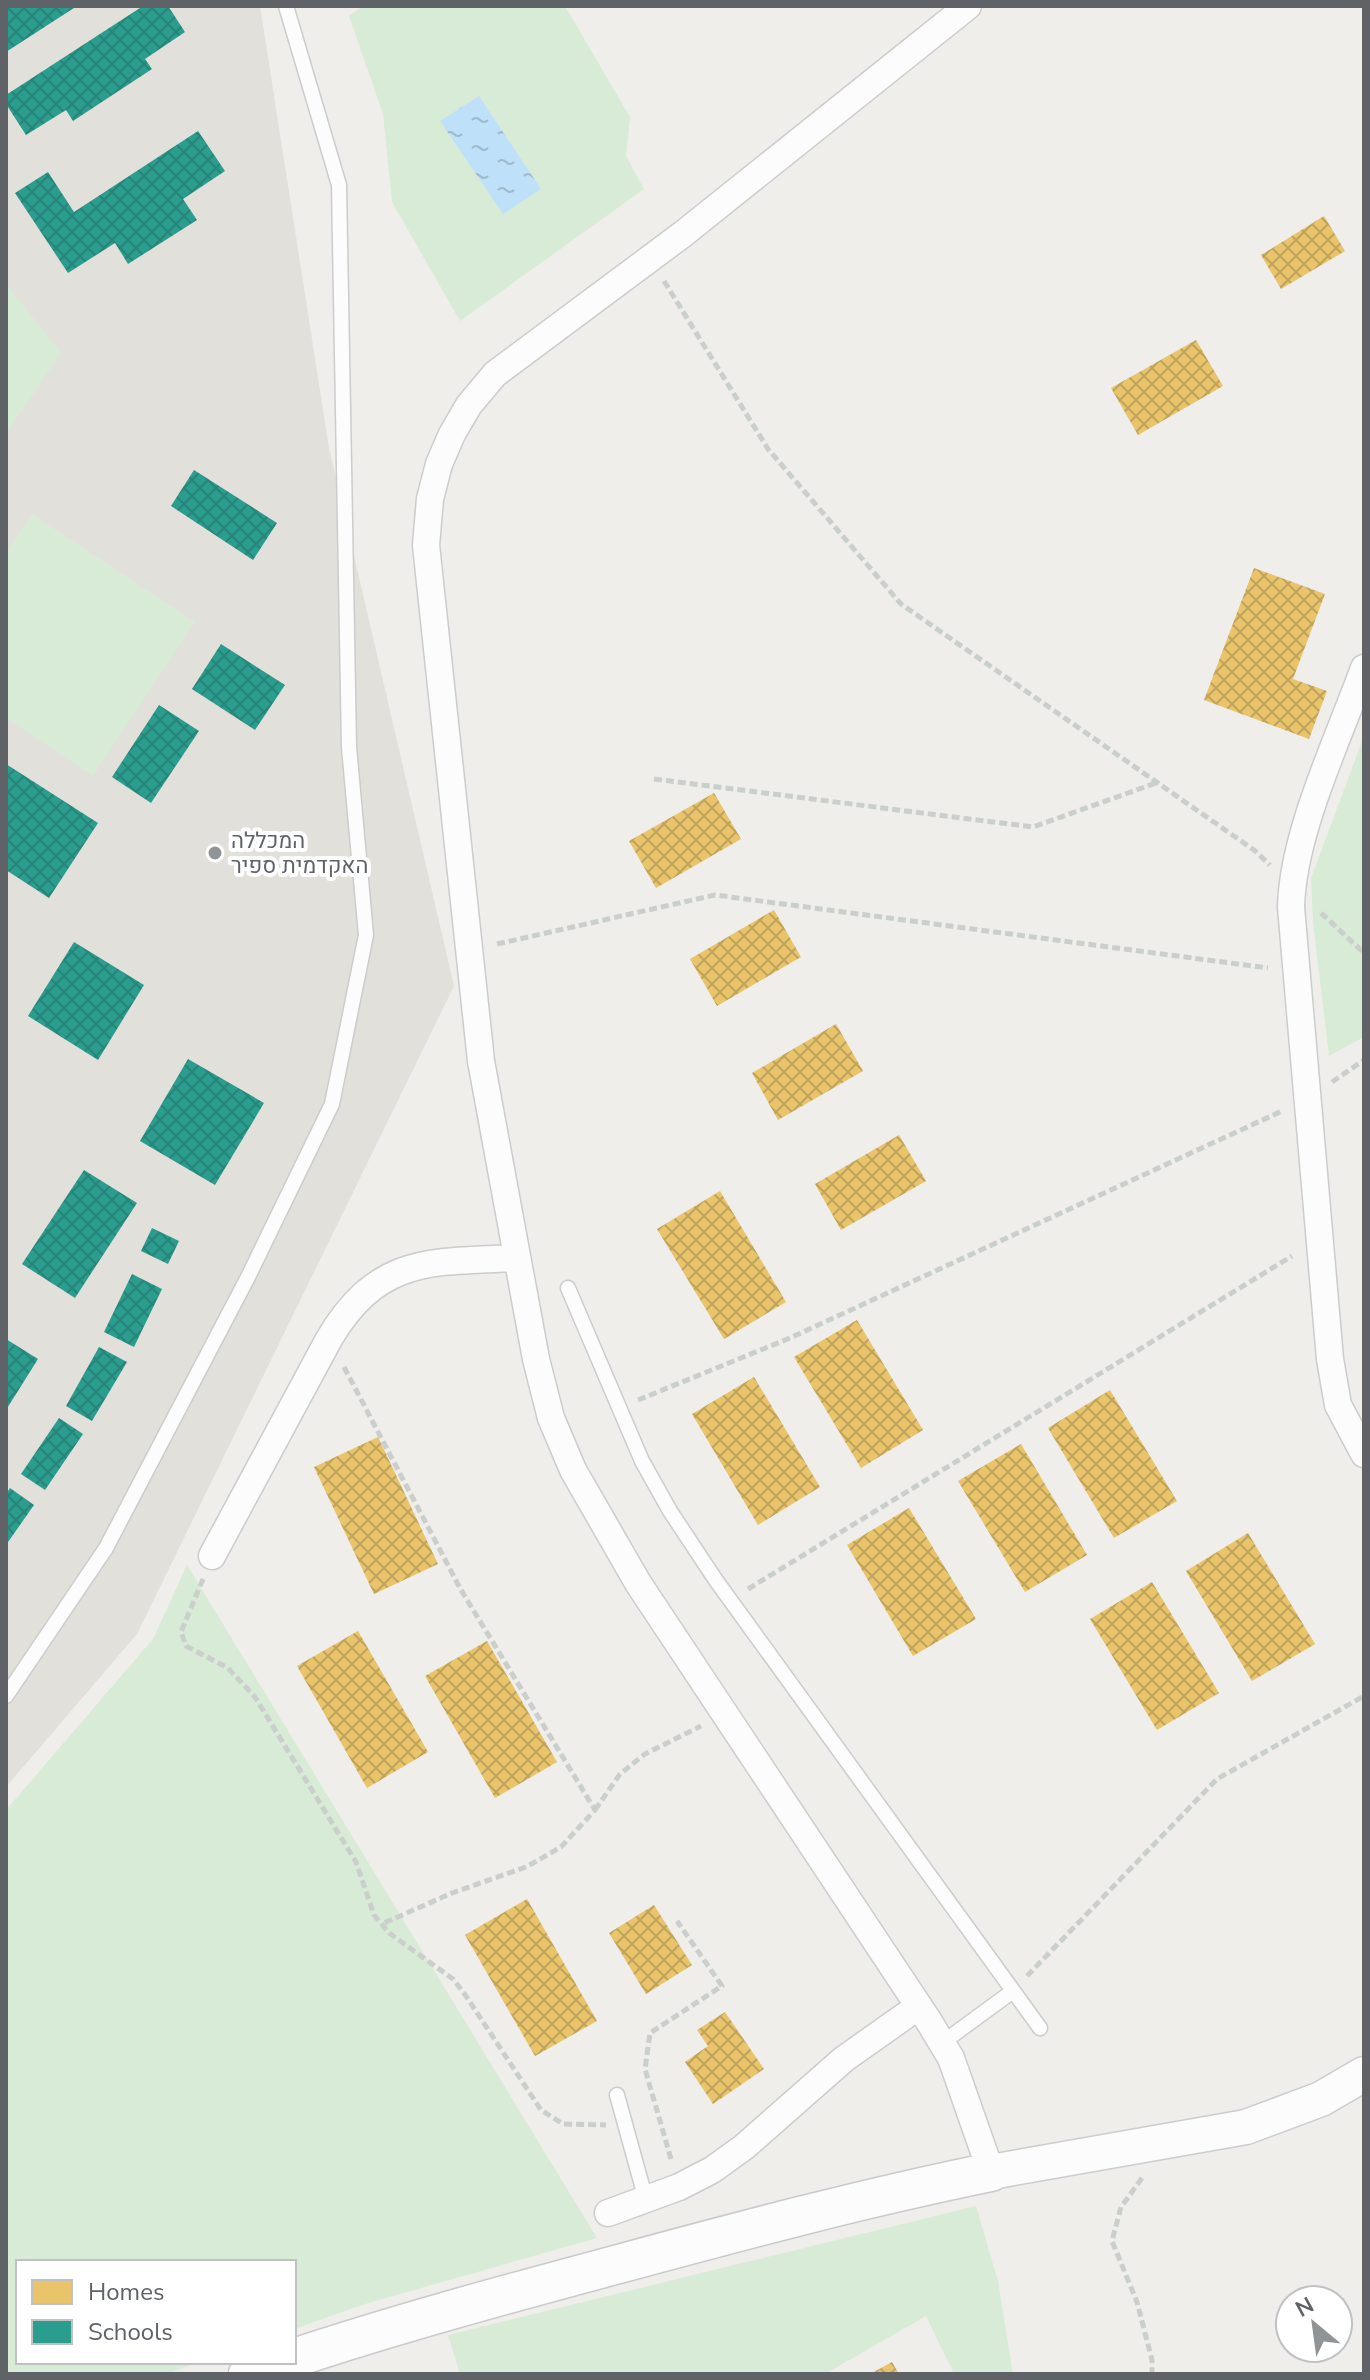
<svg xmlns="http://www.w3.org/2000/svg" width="1370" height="2380" viewBox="0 0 1370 2380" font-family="'Nunito Sans',Heebo,sans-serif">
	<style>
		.education { fill: #e2e0da }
		.green { fill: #d8ebd6 }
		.water { fill: url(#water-ripples) }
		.homes { fill: url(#homes-cross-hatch) }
		.schools { fill: url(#schools-cross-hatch) }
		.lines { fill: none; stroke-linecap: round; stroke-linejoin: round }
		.service-casing { stroke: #cbcccc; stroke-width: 17 }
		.minor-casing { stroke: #cbcccc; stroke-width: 29 }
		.tertiary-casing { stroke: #cbcccc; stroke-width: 37 }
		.secondary-casing { stroke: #cacacb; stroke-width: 41 }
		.path { stroke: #cacfcc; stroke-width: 5; stroke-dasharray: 8 4; stroke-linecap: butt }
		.service { stroke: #fdfcfc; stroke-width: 14 }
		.minor { stroke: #fdfcfc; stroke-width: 26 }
		.tertiary { stroke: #fdfcfc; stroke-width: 34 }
		.secondary { stroke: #fdfcfc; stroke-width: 38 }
		.poi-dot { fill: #919496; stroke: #fff; stroke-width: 3 }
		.labels { text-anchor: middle; stroke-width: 8; stroke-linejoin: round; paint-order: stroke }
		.poi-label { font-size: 22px; fill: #5f6368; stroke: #fff; text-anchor: start }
	</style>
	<defs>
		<pattern id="water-ripples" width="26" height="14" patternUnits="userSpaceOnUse" patternTransform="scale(2)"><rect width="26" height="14" fill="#bfe0f9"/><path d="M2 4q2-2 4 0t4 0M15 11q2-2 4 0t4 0" fill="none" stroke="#9eb9cd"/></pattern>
		<pattern id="homes-cross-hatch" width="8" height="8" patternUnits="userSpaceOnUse" patternTransform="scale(2)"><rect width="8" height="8" fill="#e9c46a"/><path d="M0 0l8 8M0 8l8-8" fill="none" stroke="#c0a35b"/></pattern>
		<pattern id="schools-cross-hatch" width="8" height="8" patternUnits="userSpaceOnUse" patternTransform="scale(2)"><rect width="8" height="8" fill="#2a9d8f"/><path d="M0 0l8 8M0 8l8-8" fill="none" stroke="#278479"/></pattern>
	</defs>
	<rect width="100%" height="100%" fill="#efeeea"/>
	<path class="education" d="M6,6H260L329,448L454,986L137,1634L6,1787Z"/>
	<path class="green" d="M363,6H565L630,117L626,156L644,189L460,321L392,202L383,114L349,16Z
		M6,284L61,353L6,434Z
		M32,514L195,622L93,776L6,718V552Z
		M1364,736V1037L1329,1056L1313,922L1311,878Z
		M187,1565L597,2238L365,2304L294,2329V2262H18V2362H198L167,2374H6V1810L153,1639Z
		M976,2206L998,2281L1013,2374H954L926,2316L825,2374H460L448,2335Z"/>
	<path class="water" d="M479,96L541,189L503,214L440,121Z"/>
	<path class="homes" d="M1324,216L1345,251L1281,289L1261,255Z
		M1196,340L1223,386L1138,435L1111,388Z
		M1254,568L1325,594L1293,679L1327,691L1309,739L1204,700Z
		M714,793L741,839L656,888L629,841Z
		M774,910L801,957L717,1006L690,959Z
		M836,1024L863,1071L778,1120L752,1073Z
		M899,1135L926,1181L841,1230L815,1184Z
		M720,1191L786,1302L724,1339L657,1229Z
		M857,1320L923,1430L861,1468L794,1357Z
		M754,1377L820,1487L758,1525L692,1414Z
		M1110,1390L1177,1501L1114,1538L1048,1428Z
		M378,1437L438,1564L374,1594L314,1467Z
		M1021,1444L1087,1555L1025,1592L958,1481Z
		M909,1508L976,1619L913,1656L847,1545Z
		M1248,1533L1315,1644L1252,1681L1186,1571Z
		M1152,1582L1219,1693L1157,1730L1090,1619Z
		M358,1631L428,1752L367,1788L297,1666Z
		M487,1641L557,1762L495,1798L425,1676Z
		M527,1899L597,2021L535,2056L465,1935Z
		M654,1905L692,1965L646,1994L609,1933Z
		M725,2012L764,2069L713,2104L685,2062L708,2046L697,2030Z
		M892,2362L899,2374H870Z"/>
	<path class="schools" d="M6,6H77L6,52Z
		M143,6H168L185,32L145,59L152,69L73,121L66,110L26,135L6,104V95Z
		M198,131L225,171L183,199L197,220L128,264L115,243L68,273L15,193L48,172L74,212Z
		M194,470L277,523L253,560L171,506Z
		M221,644L285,685L255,730L192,689Z
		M159,705L199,731L151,803L112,777Z
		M6,764L98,823L49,898L6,870Z
		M74,942L144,985L98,1060L28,1016Z
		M188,1059L264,1103L215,1185L140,1141Z
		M84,1170L137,1203L75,1298L22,1264Z
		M152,1228L179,1241L168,1264L141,1251Z
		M132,1274L162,1289L134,1347L104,1332Z
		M6,1339L38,1359L6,1410Z
		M99,1347L127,1362L92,1421L66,1406Z
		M59,1418L83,1434L45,1490L21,1474Z
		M10,1488L34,1505L6,1545V1494Z"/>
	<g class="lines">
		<defs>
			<path id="service" d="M568,1288L642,1461L670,1511L715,1579L1040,2028
				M6,1696L106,1548L248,1277L332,1104L366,935L349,747L339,185L286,6
				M942,2043L1013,1991
				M617,2095L646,2200"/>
			<path id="minor" d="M968,6L683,234L495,374L469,405L452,434L439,464L430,499L426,545L481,1061L536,1359L551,1418L573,1470L638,1583L928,2020L951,2058L991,2172
				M1364,668C1338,740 1293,832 1291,907L1330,1359L1338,1405L1364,1454
				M212,1556L329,1339C378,1256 431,1262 517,1258
				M608,2213L679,2187L712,2170L744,2147L844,2059L919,2006"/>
			<path id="tertiary" d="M991,2172L1246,2127L1321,2099L1364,2074"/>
			<path id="secondary" d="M294,2358C400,2323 507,2294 615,2265C740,2231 864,2198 991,2172
				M248,2374L281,2362"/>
		</defs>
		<use href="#service" class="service-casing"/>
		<use href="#minor" class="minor-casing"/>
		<use href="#tertiary" class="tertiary-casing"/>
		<use href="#secondary" class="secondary-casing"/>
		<path class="path" d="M664,281L768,449L901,604L1254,850L1270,865
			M654,779L1033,827L1156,783
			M1321,913L1364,953
			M497,944L715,895L1268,968
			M1332,1082L1364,1060
			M344,1367L461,1590L595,1810L561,1847L526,1867L452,1893L382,1924
			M638,1400L790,1338L1282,1111
			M203,1579L181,1632L186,1646L228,1668L255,1697L356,1862L374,1915L389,1933L453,1979L466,1996L541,2110L563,2124L606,2125
			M748,1589L1292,1256
			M595,1810L620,1774L645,1754L701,1726
			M1027,1976L1217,1779L1364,1696
			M671,2159L645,2069L650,2033L722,1986L677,1921
			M1142,2178L1121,2207L1112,2241L1137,2302L1152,2360V2374"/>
		<use href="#service" class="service"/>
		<use href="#minor" class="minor"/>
		<use href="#tertiary" class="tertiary"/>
		<use href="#secondary" class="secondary"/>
	</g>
	<circle class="poi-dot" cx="215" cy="853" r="8"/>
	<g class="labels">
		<g class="poi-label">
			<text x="231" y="848">המכללה<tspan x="231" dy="25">האקדמית ספיר</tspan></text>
		</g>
	</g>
	<rect width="1370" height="2380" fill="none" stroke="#5f6368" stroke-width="16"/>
	<rect x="16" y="2260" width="280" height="104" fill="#ffffff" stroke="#bfc1c3" stroke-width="2"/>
	<rect x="32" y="2280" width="40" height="24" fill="#e9c46a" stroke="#bfc1c3" stroke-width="2"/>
	<text x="88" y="2300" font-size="24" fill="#5f6368">Homes</text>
	<rect x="32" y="2320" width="40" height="24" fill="#2a9d8f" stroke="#bfc1c3" stroke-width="2"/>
	<text x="88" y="2340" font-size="24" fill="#5f6368">Schools</text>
	<g transform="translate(1314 2324) rotate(331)"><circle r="38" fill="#ffffff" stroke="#bfc1c3" stroke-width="2"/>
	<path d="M0-6L14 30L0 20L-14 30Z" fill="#919496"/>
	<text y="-12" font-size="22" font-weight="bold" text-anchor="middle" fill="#5f6368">N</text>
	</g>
</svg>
